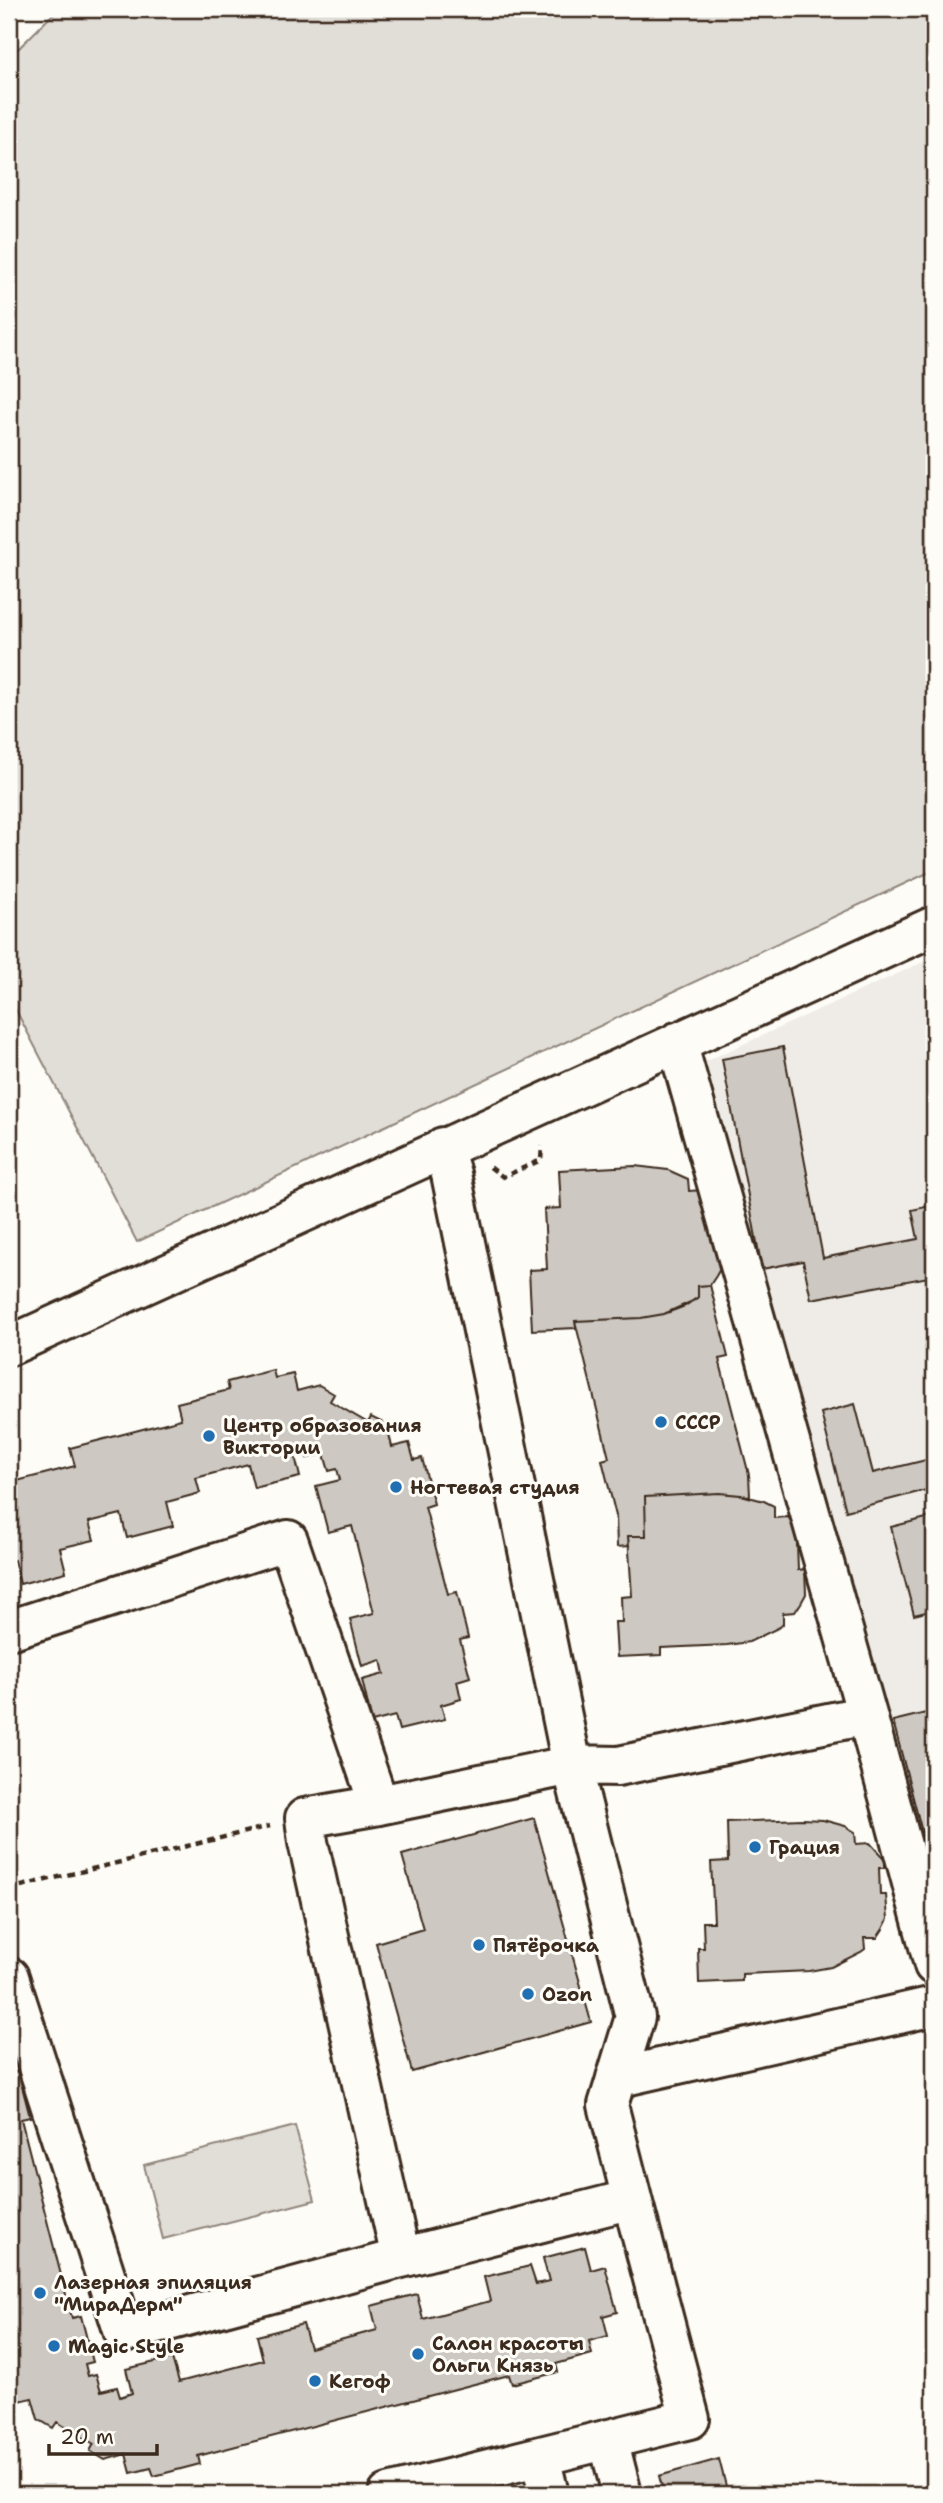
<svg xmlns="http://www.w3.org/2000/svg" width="943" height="2503" viewBox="0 0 943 2503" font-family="'Shantell Sans',sans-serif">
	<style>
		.built { fill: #efece7 }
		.green { fill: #e1ded7; stroke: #8e847a; stroke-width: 2 }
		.building { fill: #cdc8c2; stroke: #3b2a1e; stroke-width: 2 }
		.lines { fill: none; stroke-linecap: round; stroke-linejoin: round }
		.minor-casing { stroke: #3b2a1e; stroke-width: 44 }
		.path { stroke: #3b2a1e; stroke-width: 4.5; stroke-dasharray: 7 5; stroke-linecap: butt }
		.minor { stroke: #fdfcf7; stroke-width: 38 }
		.poi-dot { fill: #1f6fb2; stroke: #fdfcf7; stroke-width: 2.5 }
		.labels { text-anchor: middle; stroke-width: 6; stroke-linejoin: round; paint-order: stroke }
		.poi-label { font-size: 19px; font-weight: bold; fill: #3b2a1e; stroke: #fdfcf7; text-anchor: start }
	</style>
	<rect width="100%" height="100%" fill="#fdfcf7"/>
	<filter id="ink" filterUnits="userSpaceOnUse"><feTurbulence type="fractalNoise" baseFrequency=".0143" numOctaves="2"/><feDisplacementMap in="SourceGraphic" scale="14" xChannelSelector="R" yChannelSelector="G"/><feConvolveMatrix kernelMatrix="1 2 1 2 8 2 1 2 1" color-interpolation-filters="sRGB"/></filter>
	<g filter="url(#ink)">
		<path class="built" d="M934,957V1919L700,1064Z"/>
		<path class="green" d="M58,9H932L934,18V870L137,1242L9,997V58Z
			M295,2126L315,2200L163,2239L144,2165Z"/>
		<path class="building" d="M783,1047L823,1258L918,1239L912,1210L934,1205V1276L811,1299L803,1261L762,1269L722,1059Z
			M635,1166L668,1170L688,1179L689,1191L703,1190L712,1215L713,1242H720L721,1267L716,1276L710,1285L698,1286V1297L695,1300L664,1314L641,1318L575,1321L576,1328L532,1330L529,1270L547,1269L544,1209L561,1208L559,1170Z
			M710,1285L728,1357L719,1359L749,1475L750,1496L719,1493L645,1497L646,1536H628L629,1546L617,1547L616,1516L602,1460L609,1458L575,1321L641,1318L664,1314L685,1306L698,1297V1286Z
			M273,1370L275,1378L293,1374L297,1391L319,1385L334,1394L330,1401L368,1423L371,1417L387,1425L392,1447L409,1443L414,1460L422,1458L434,1504L425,1507L448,1594L457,1592L468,1638L460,1640L470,1677L457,1681L461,1699L441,1705L445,1719L399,1730L395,1716L372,1722L362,1680L384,1674L381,1660L362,1666L350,1619L374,1613L352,1526L328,1532L316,1486L340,1480L337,1469L329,1471L324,1454L307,1458L305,1450L294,1452L300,1477L254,1488L248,1464L196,1478L200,1493L167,1502L173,1526L127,1538L121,1514L89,1522L94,1540L60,1548L66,1572L20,1584L14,1560L9,1562V1483L75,1466L70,1448L181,1419L177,1403L229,1390L227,1382Z
			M855,1404L873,1473L934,1458V1488L846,1511L821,1413Z
			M719,1493L741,1495L764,1501L774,1506V1518L788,1517L797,1527L803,1542H797L798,1570L805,1569L806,1594L801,1603L795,1612L783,1613V1624L780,1627L749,1642L727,1645L661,1648V1655L617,1657L615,1622H622L621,1597L632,1596L628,1536H646L645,1497Z
			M934,1516V1610L914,1615L891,1527Z
			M934,1711V1878L893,1721Z
			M534,1818L591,2022L412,2072L376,1943L423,1929L402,1855Z
			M802,1819L823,1820L845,1826L855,1832L856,1844L870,1843L879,1853L885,1861V1868H879L880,1895H886L888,1919L883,1929L877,1938H864L865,1949L861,1952L831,1967L809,1971L742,1974V1981L699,1983L698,1948H704L703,1922H714L711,1862L728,1861L727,1822Z
			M9,2069L10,2073L18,2071L30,2117L21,2119L72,2318L81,2316L93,2362L85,2364L88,2376L96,2374L101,2391L117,2387L120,2397L132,2393L126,2369L172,2358L179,2382L263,2360L257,2336L303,2324L310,2348L377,2330L371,2306L417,2294L423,2319L490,2301L484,2277L530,2266L536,2284L549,2281L543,2258L585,2247L591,2270L605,2266L617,2312L603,2316L608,2336L589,2341L592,2354L556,2364L558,2372L512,2384L509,2375L198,2456L200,2464L154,2476L151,2468L131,2473L126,2454L105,2460L90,2451L94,2444L57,2422L53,2428L38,2419L32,2398L15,2402L9,2384Z
			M719,2459L728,2494H664L659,2476Z"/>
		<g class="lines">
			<defs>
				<path id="minor" d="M677,1042L867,1715L934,1965
					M9,1346L934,926
					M9,1630L288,1540L379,1805
					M9,1977L124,2333L401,2258L308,1842L305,1818L379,1805L572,1765L451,1174L443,1147
					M616,2078L934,2006
					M632,2199L608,2105L635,2017L572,1765L618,1766L867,1715
					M608,2439L622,2494
					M540,2457L549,2494
					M388,2494L690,2419L632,2199L401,2258"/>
			</defs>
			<use href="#minor" class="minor-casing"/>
			<path class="path" d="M490,1167L503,1177L541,1160L542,1146
				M9,1889L270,1826"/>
			<use href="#minor" class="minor"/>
		</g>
	</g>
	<g class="poi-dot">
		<circle cx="661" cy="1422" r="7"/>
		<circle cx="209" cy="1436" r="7"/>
		<circle cx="396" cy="1487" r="7"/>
		<circle cx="755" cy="1847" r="7"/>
		<circle cx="479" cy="1945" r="7"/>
		<circle cx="528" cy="1994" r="7"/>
		<circle cx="40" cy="2293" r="7"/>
		<circle cx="54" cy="2346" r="7"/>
		<circle cx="418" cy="2354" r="7"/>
		<circle cx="315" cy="2381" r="7"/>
	</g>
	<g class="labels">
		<g class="poi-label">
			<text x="675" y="1429">СССР</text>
			<text x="223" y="1432">Центр образования<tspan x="223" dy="22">Виктории</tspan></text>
			<text x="410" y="1494">Ногтевая студия</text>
			<text x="769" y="1854">Грация</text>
			<text x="493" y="1952">Пятёрочка</text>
			<text x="542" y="2001">Ozon</text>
			<text x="54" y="2289">Лазерная эпиляция<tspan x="54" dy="22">"МираДерм"</tspan></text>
			<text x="432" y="2350">Салон красоты<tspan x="432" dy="22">Ольги Князь</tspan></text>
			<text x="68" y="2353">Magic Style</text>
			<text x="329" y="2388">Кегоф</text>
		</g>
	</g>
	<rect width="943" height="2503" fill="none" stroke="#fdfcf7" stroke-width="35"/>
	<rect x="18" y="18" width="908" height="2468" fill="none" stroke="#3b2a1e" stroke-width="2.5" filter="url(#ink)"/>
	<path d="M49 2444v10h108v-10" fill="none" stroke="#3b2a1e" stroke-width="3.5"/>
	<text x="60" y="2444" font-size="21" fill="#3b2a1e" stroke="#fdfcf7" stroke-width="5" paint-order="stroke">20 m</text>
</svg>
